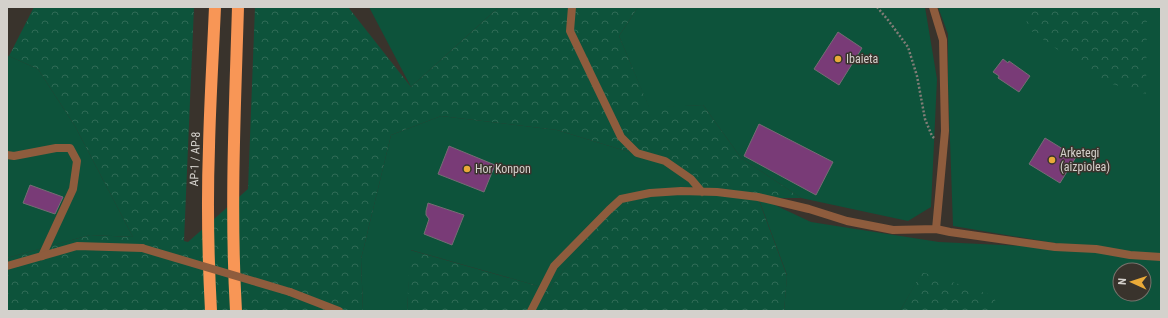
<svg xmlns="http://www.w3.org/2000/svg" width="1168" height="318" viewBox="0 0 1168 318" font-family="'Roboto Condensed',sans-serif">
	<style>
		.grass { fill: #0d533b; fill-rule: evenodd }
		.forest { fill: url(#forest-crowns) }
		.building { fill: #793b77; stroke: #756d74 }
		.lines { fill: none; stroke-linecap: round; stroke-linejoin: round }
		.path { stroke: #827d77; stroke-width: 2.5; stroke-dasharray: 2 2; stroke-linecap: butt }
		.service { stroke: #8e5c3d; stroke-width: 8 }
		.minor { stroke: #8e5c3d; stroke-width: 8 }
		.motorway { stroke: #f89656; stroke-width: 12 }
		.minor-bridge { stroke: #8e5c3d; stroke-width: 8 }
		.poi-dot { fill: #eaaa38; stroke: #39332c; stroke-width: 1.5 }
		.labels { text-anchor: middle; stroke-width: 3; stroke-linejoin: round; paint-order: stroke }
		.poi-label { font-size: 12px; fill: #d4d1cc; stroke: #39332c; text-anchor: start }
		.street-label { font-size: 12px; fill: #d4d1cc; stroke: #39332c }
	</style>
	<defs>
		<pattern id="forest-crowns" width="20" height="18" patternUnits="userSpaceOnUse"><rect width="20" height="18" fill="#0d533b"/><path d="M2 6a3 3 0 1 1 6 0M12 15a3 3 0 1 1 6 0" fill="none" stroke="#2f6b56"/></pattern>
	</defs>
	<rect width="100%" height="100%" fill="#39332c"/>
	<path class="grass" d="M369,7H499L411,87Z
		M638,7H925L937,79L931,207L908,221L801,198L741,158L703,105L649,108L619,36Z
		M938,7H1161V311H998L922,273L900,311H784L787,275L758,197L811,222L939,242L1090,249L953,226L948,83V34ZM1120,270H1144V294H1120Z
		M7,56H9L38,69L75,126L133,237L90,235L7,258Z
		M441,116L557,130L669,164L698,190L610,210L548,291L538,286L411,250L407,311H363L361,259L391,135Z"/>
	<path class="forest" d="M34,7H194L184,241L188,242L248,189L255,7H348L411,87L499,7H638L619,36L649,107L703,105L741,158L801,198H758L787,276L784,311H407L410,250L538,286L548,291L609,210L650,193L697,190L669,164L557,130L441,116L391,135L361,259L363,311H7V258L90,235L133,237L75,126L38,69L9,56Z
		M1021,7H1147L1146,94L1102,81L1030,30Z
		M922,272L994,296L998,311H900Z"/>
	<path class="building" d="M838,32L862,48L839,85L814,69Z
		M1003,59L1008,63L1009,61L1030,76L1019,92L998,78L999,76L993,72Z
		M759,124L833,162L816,195L744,156Z
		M1045,138L1076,157L1060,183L1029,164Z
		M449,146L495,165L484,192L438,174Z
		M30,185L63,197L55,214L23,203Z
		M428,203L464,215L452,245L424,234L429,219L426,215V211Z"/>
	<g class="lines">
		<path class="path" d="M877,7L888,20L908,47L917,76L925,119L932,136L934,138"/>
		<path class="service" d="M7,155L14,156L56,148H70L77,161L73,189L42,256"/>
		<path class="minor" d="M572,7L570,31L621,137L637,153L665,161L691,179L702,192
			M933,7L943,40L945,131L936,229
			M7,266L77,246L142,248
			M290,292L339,311
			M531,311L554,266L609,210L621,199L650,193L681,191L717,192L758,197L809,209L847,221L893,230L936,229L950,232L1055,247L1096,249L1130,255L1161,257"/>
		<path class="motorway" d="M211,311C208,256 207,202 209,147C210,100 213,54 215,7
			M236,311C230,210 235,108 238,7"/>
		<path class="minor-bridge" d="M142,248L290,292"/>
	</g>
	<g class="poi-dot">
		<circle cx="838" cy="59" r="4"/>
		<circle cx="1052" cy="160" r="4"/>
		<circle cx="467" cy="169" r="4"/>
	</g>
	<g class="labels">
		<g class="poi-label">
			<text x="846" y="63">Ibaieta</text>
			<text x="1060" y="157">Arketegi<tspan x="1060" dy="14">(aizpiolea)</tspan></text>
			<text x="475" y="173">Hor Konpon</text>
		</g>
		<g class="street-label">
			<text transform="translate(195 159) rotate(-88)" y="4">AP-1 / AP-8</text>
		</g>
	</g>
	<rect width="1168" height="318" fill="none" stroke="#d4d1cc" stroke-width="16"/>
	<g transform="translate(1132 282) rotate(273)"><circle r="19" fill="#39332c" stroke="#77726c"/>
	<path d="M0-3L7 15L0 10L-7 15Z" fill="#eaaa38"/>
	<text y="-6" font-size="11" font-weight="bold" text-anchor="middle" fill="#d4d1cc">N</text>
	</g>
</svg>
